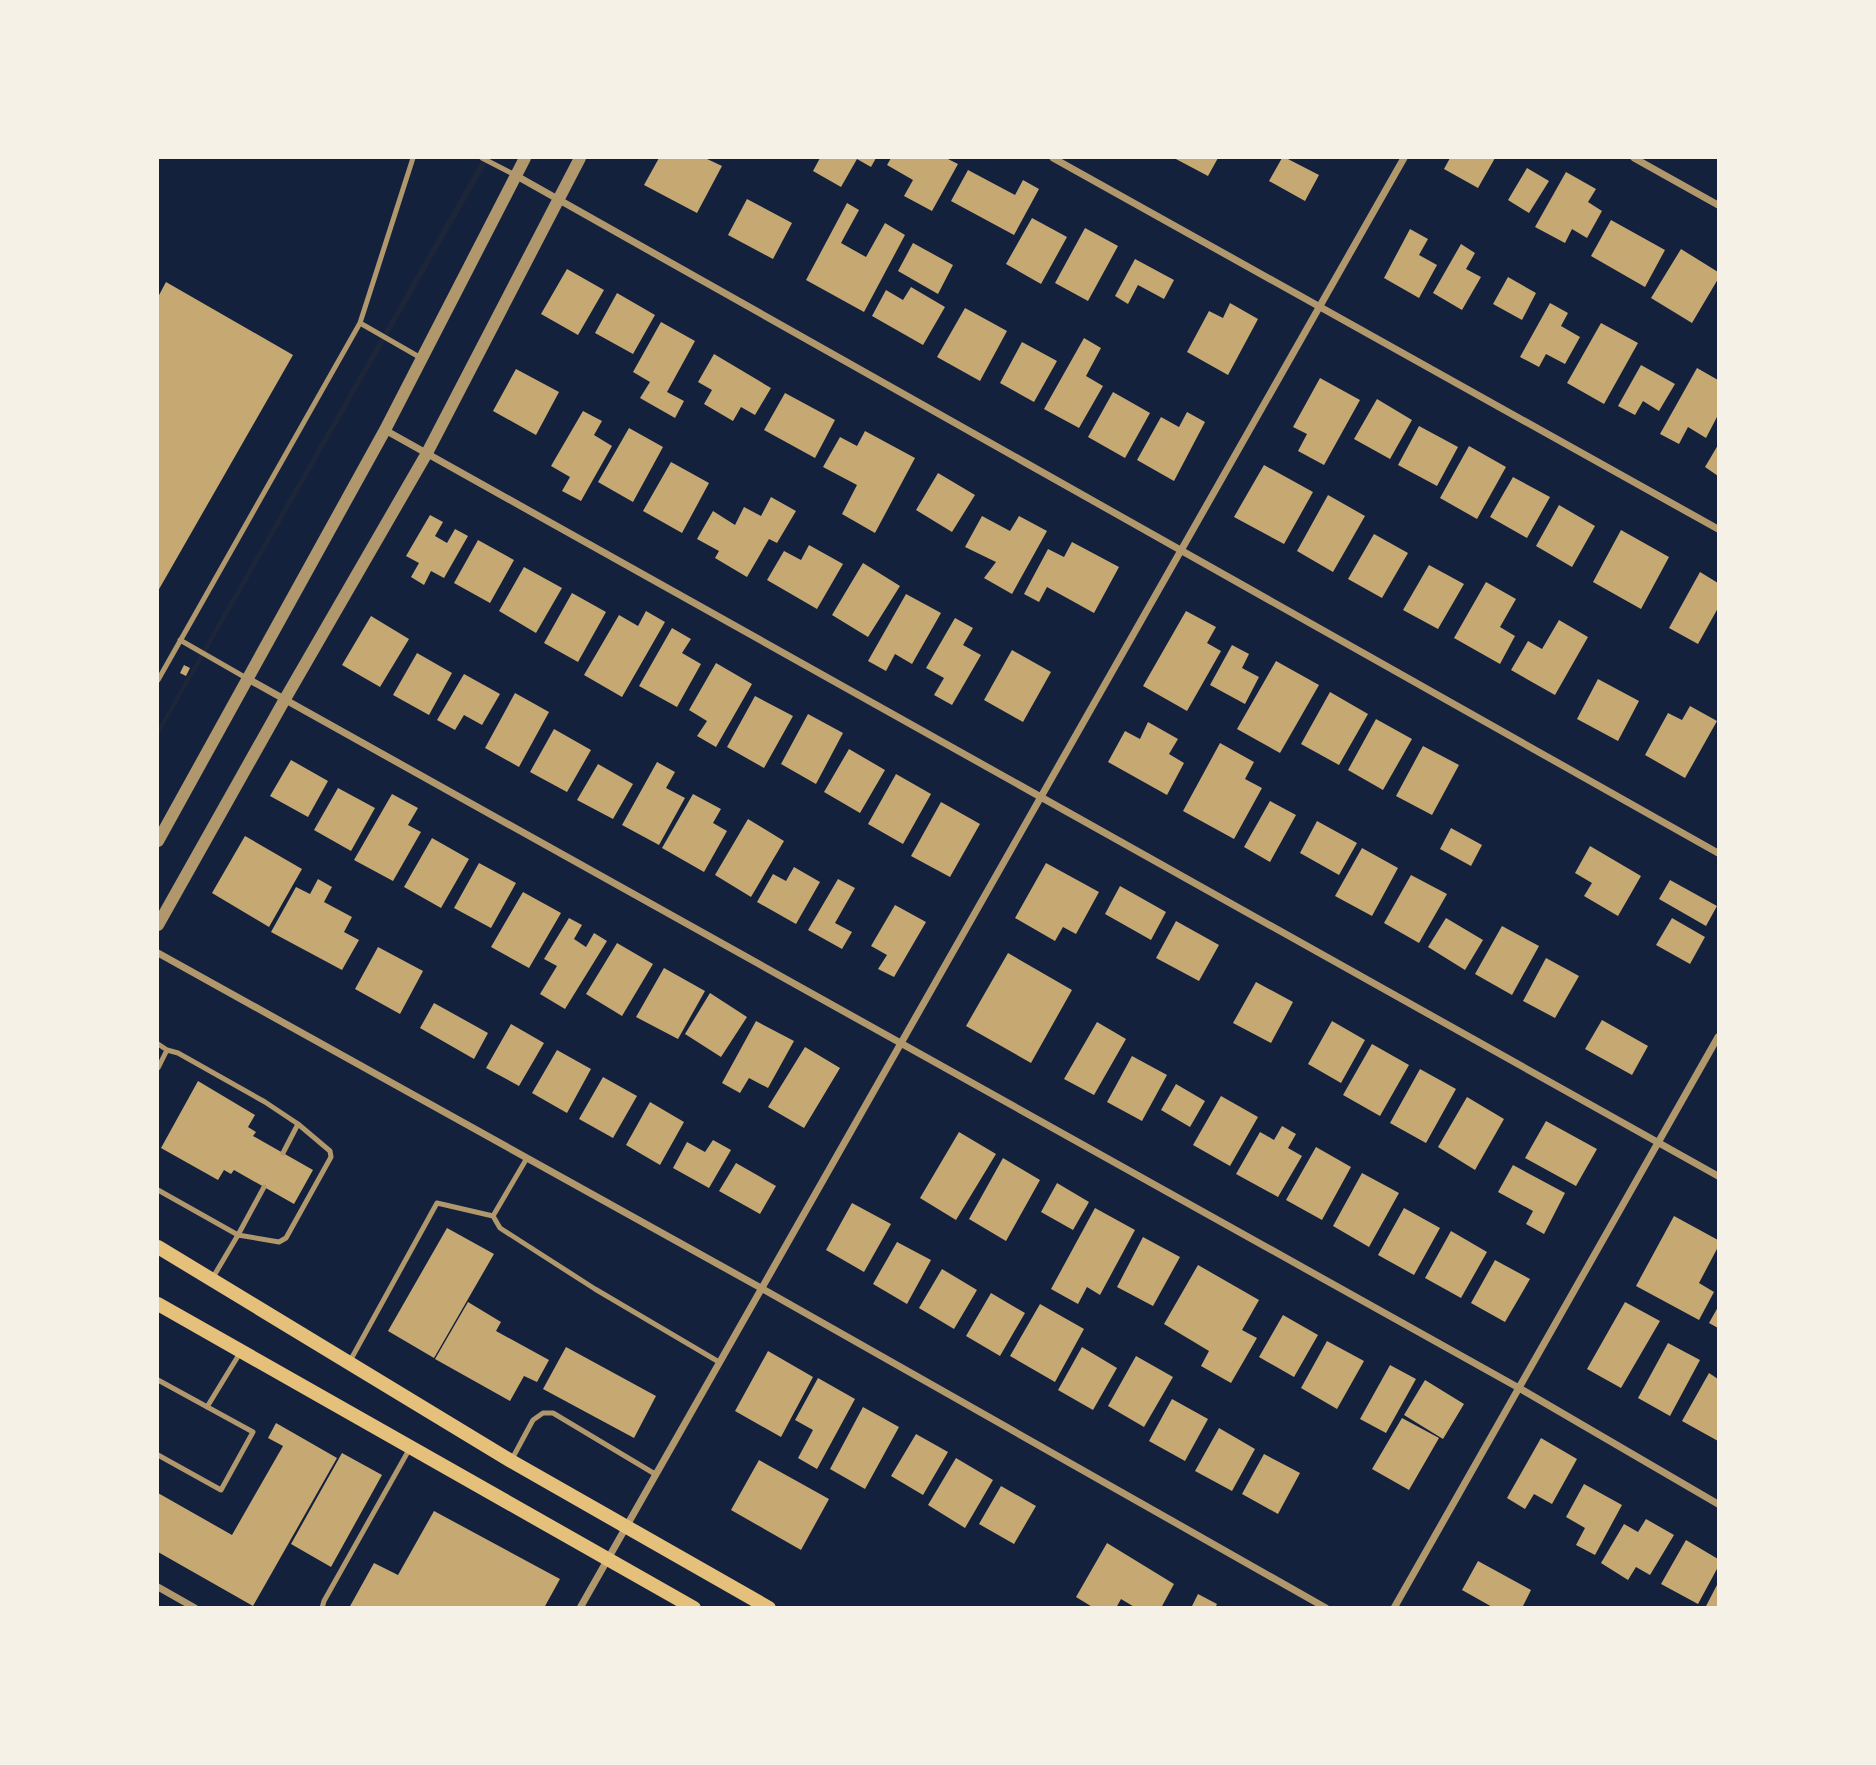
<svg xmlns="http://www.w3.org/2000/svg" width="1876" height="1765" viewBox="0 0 1876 1765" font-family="'Noto Sans',sans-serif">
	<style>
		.green { fill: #1d2539 }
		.building { fill: #c6a872 }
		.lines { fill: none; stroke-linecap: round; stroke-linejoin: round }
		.service { stroke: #b1986c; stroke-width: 5 }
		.minor { stroke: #b1986c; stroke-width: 7 }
		.tertiary { stroke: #b1986c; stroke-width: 12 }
		.secondary { stroke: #e5c07b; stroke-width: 14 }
	</style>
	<rect width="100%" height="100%" fill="#14213d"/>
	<path class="green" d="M483,158H490L158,736V728Z"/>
	<path class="building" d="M659,158H705L722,166L697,213L644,185Z
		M820,158H876L871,167L857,159L841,187L813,171Z
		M891,158H946L958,164L932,211L904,196L913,180L887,165Z
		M1174,158H1218L1208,176Z
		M1282,158H1286L1319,175L1305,201L1269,181Z
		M1450,158H1495L1478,188L1444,169Z
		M1527,168L1549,181L1529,213L1508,200Z
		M968,170L1015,195L1023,180L1039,189L1014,235L951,201Z
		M1566,172L1596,189L1588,202L1602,211L1587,238L1572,229L1565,243L1535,227Z
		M747,199L792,223L773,259L728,235Z
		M847,203L859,210L841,243L866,257L885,223L905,235L864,312L806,280Z
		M1032,218L1067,237L1041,284L1006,264Z
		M1611,220L1665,250L1645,287L1591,256Z
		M1085,228L1118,246L1088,301L1055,283Z
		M1410,229L1428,239L1419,255L1437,265L1419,298L1384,278Z
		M913,243L953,265L938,294L898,271Z
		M1461,244L1475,253L1466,269L1481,277L1462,310L1433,293Z
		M1681,249L1718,272V279L1692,323L1651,298Z
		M1135,259L1174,280L1164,299L1138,285L1128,304L1115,296Z
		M567,269L604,290L578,335L541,314Z
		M1508,277L1536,293L1522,320L1493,304Z
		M166,282L293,355L158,591V297Z
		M911,287L945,307L923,345L872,316L886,290L903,300Z
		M617,293L655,315L633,354L595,333Z
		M1230,303L1258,319L1228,375L1187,352L1209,311L1223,318Z
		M1550,303L1568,313L1561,326L1580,337L1565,364L1546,354L1539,367L1520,357Z
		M965,308L1007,331L980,381L937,357Z
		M661,322L695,341L667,392L684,401L675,418L640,398L650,382L633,372Z
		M1601,323L1638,343L1604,404L1567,383Z
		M1084,338L1101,348L1086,376L1103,386L1079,428L1044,409Z
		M1022,342L1057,361L1034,402L1000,383Z
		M714,354L771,388L755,415L741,407L733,421L704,404L712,390L698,382Z
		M1641,365L1675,384L1659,411L1643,401L1635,415L1618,406Z
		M1697,368L1718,380V415L1706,438L1688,427L1679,444L1660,434Z
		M516,369L559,392L536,435L493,411Z
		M1320,378L1360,400L1324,465L1298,451L1307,434L1293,427Z
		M1113,392L1150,413L1125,458L1088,437Z
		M785,393L835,420L815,458L764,430Z
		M1377,399L1412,420L1390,459L1354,439Z
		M583,411L602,421L594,435L612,446L581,501L562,491L570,477L551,466Z
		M1187,412L1205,422L1174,481L1137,460L1161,417L1179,427Z
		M1419,426L1458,447L1437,486L1398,465Z
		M629,428L663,447L633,502L598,482Z
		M865,431L915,458L875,533L842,514L857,485L823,467L840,437L857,446Z
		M1718,445V476L1705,467Z
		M1469,446L1506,467L1477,519L1440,498Z
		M671,462L709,483L682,533L643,511Z
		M1264,465L1313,492L1284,544L1234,517Z
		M938,473L975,495L952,532L916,510Z
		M1513,477L1550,497L1527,538L1490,517Z
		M1328,495L1365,516L1333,572L1297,551Z
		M771,497L796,511L777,543L769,539L747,577L715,558L719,551L697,539L713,511L735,525L744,507L761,516Z
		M1559,505L1595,526L1572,567L1536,546Z
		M430,515L443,522L435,536L447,543L455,529L468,536L444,578L431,571L424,585L411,577L419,563L406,556Z
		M982,516L1010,531L1019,516L1047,531L1012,594L984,578L996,562L965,547Z
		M1621,530L1669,557L1641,609L1593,582Z
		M1374,534L1408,553L1382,598L1348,579Z
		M478,540L514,560L490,603L454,583Z
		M1072,542L1119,567L1094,613L1047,587L1039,602L1024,594L1048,549L1064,557Z
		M809,545L843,564L817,609L767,580L784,551L801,560Z
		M863,563L900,586L868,637L832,615Z
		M1429,565L1464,584L1438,629L1403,610Z
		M524,567L562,588L536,633L499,611Z
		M1700,572L1718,583V608L1698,644L1669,628Z
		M1486,582L1516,599L1500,627L1515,636L1500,664L1454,638Z
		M572,593L606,612L578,662L544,643Z
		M906,594L941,613L912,664L895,654L886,671L868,661Z
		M646,611L665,622L622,697L584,675L619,615L638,626Z
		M1186,611L1216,627L1207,643L1221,651L1187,711L1143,686Z
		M371,616L409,639L380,687L342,665Z
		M955,618L973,628L963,645L981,655L952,705L934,695L944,678L926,668Z
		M1559,620L1588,637L1555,695L1511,670L1528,641L1542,649Z
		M672,628L691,639L682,653L701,664L677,707L639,686Z
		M1232,645L1249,654L1242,668L1259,677L1245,704L1210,685Z
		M1012,650L1051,672L1023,722L984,700Z
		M417,653L452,673L429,715L393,695Z
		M1276,661L1319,685L1280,753L1237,729Z
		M716,663L752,684L716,747L697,736L707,721L689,710Z
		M184,665L190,668L186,676L180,673Z
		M464,674L500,694L482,725L464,715L455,730L437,720Z
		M1598,679L1639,701L1618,741L1577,719Z
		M1330,692L1368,714L1339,765L1301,744Z
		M515,693L549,712L519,767L485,748Z
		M755,696L793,716L764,768L727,747Z
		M1690,706L1717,721L1685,778L1645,755L1668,713L1682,720Z
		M808,714L843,733L816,784L781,764Z
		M1376,719L1412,739L1383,790L1348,770Z
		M1148,722L1178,739L1169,754L1184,763L1167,795L1108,762L1125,731L1140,739Z
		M554,729L591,750L567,792L530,772Z
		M1220,743L1254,762L1245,779L1262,788L1234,839L1183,811Z
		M1423,746L1459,765L1432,815L1396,796Z
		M849,749L885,770L860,813L824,792Z
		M291,760L328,781L308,817L270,796Z
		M657,762L675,772L666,788L685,798L659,845L622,825Z
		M598,764L633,784L613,819L577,800Z
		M896,774L931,794L903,844L868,824Z
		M338,788L375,808L351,851L314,830Z
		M392,794L418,808L408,825L421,832L393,881L354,860Z
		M693,794L721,809L713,823L727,831L704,872L662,848Z
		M1270,801L1296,815L1270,862L1244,847Z
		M941,802L980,824L950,877L911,856Z
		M748,819L784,841L751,897L715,875Z
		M1317,821L1357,843L1339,875L1300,853Z
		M1451,828L1482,845L1471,866L1440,849Z
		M245,836L302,869L269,927L212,893Z
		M432,838L469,859L441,908L404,887Z
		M1590,846L1641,876L1618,916L1584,896L1592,883L1575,873Z
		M1362,848L1398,868L1372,916L1335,896Z
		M479,863L516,883L491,928L454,908Z
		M1046,863L1099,892L1076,934L1063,927L1055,941L1015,918Z
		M794,867L820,882L796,924L757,902L773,874L786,881Z
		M1411,875L1447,894L1419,943L1384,923Z
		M318,879L332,887L324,902L352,917L344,932L359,940L342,970L271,932L296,887L310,894Z
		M838,879L855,888L835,923L852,932L842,949L808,930Z
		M1670,880L1717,906L1706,926L1659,899Z
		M1120,886L1166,912L1151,940L1105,914Z
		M523,892L561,913L529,968L491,947Z
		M895,905L926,922L894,977L878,969L887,955L871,946Z
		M569,918L582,925L574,939L586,947L594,933L607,941L565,1009L540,994L557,966L544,959Z
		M1446,918L1483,940L1465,970L1428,947Z
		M1672,918L1705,937L1690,964L1656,945Z
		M1176,921L1219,945L1199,981L1156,958Z
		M1502,926L1539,946L1512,995L1475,974Z
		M617,943L653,964L622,1016L586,994Z
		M378,947L423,971L400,1014L355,989Z
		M1008,953L1072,990L1031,1063L966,1026Z
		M1546,958L1579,976L1555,1018L1523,1001Z
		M664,968L705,991L678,1039L636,1017Z
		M1256,982L1293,1002L1271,1043L1233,1023Z
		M710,993L747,1017L721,1057L685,1034Z
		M434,1003L488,1033L474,1059L420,1028Z
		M1602,1020L1648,1046L1632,1075L1585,1049Z
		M756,1021L794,1041L768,1088L749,1078L740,1093L722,1083Z
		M1332,1021L1365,1040L1341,1083L1308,1064Z
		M1097,1022L1126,1039L1094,1095L1064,1079Z
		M511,1024L544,1043L519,1086L486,1068Z
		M1372,1044L1409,1065L1380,1116L1343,1095Z
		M805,1047L840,1068L804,1128L768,1107Z
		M557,1050L591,1069L567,1113L532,1093Z
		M1132,1056L1167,1075L1142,1121L1107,1102Z
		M1420,1069L1456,1089L1426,1143L1390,1123Z
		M603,1077L637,1096L613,1138L579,1119Z
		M198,1081L255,1115L248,1127L256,1132L253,1136L313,1170L294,1204L234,1170L231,1174L224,1170L218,1180L161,1148Z
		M1176,1084L1205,1101L1190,1127L1161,1110Z
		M1221,1096L1258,1117L1230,1166L1193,1145Z
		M1467,1097L1504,1119L1475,1170L1438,1147Z
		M650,1102L684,1122L660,1165L626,1145Z
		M1546,1121L1597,1149L1576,1186L1525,1158Z
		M1282,1126L1296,1134L1288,1148L1302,1156L1278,1197L1236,1174L1260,1132L1274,1140Z
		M959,1132L996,1154L956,1220L920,1198Z
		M713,1140L731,1150L709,1188L673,1168L687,1142L705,1152Z
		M1316,1147L1351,1167L1322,1220L1286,1200Z
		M1003,1158L1040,1180L1006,1241L969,1219Z
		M736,1163L776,1186L760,1214L719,1191Z
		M1513,1165L1565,1193L1544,1234L1526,1224L1533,1211L1498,1192Z
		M1362,1173L1399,1193L1369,1247L1333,1226Z
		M1057,1183L1089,1202L1073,1230L1041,1212Z
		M852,1203L891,1224L864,1272L826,1250Z
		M1095,1208L1135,1230L1100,1295L1087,1287L1078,1304L1051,1289Z
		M1404,1208L1440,1228L1414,1275L1378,1255Z
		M1674,1216L1718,1240V1247L1699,1283L1714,1292L1699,1320L1636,1286Z
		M447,1228L494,1254L434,1358L388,1331Z
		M1451,1231L1487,1252L1461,1298L1425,1278Z
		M1143,1237L1180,1257L1153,1306L1117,1287Z
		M897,1242L931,1260L907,1304L873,1284Z
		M1495,1260L1530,1279L1505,1322L1471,1303Z
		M1198,1265L1259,1300L1242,1330L1257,1338L1231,1383L1201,1366L1209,1351L1164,1324Z
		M942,1269L977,1290L954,1329L919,1308Z
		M991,1293L1025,1313L1000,1356L966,1336Z
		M468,1302L501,1322L496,1331L549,1360L537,1382L524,1376L510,1401L435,1359Z
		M1625,1302L1660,1321L1621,1388L1587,1369Z
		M1040,1304L1084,1329L1055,1382L1010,1356Z
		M1718,1307V1328L1709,1323Z
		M1283,1315L1318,1335L1294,1377L1259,1357Z
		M1327,1341L1364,1361L1337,1409L1301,1388Z
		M1668,1343L1700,1360L1670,1416L1638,1398Z
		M566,1347L656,1396L634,1438L543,1389Z
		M1082,1347L1117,1368L1093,1410L1058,1390Z
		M768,1351L813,1377L781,1437L735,1411Z
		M1136,1356L1173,1377L1144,1427L1108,1406Z
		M1390,1365L1416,1379L1386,1433L1360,1419Z
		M1709,1373L1718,1379V1441L1682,1421Z
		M818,1378L855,1399L817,1469L798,1458L813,1430L795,1420Z
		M1425,1380L1464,1404L1443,1439L1404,1415Z
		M1172,1399L1208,1419L1185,1461L1149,1441Z
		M863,1407L899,1427L865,1489L830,1469Z
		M1402,1418L1439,1438L1409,1490L1372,1469Z
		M276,1423L337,1458L253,1606L158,1552V1493L232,1535L283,1446L268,1438Z
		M1219,1428L1255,1449L1232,1491L1195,1471Z
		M916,1434L948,1452L923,1495L891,1476Z
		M1541,1438L1577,1459L1552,1504L1534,1494L1525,1509L1507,1498Z
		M342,1453L382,1475L331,1567L291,1544Z
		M1264,1454L1300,1473L1278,1514L1242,1494Z
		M956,1458L993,1480L965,1528L928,1505Z
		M759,1460L829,1499L801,1550L731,1510Z
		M1584,1484L1622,1505L1595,1555L1576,1545L1585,1528L1566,1517Z
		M1001,1486L1036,1506L1014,1544L979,1524Z
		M434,1511L560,1579L544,1608H349L374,1563L398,1575Z
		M1646,1519L1674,1535L1650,1575L1636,1567L1628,1580L1601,1563L1624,1524L1638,1532Z
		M1686,1540L1718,1559V1567L1698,1604L1661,1584Z
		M1107,1543L1174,1584L1161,1608H1136L1121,1599L1116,1608H1094L1076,1597Z
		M1478,1561L1531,1590L1522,1608H1494L1462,1590Z
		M1718,1583V1608H1705Z
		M1198,1594L1217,1604L1215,1608H1191Z"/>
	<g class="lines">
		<path class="service" d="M482,158L515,175
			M360,323L413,158
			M180,640L248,679
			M158,680L360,323L421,358
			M158,1044L167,1050L158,1068
			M167,1050L178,1053L265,1102L298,1124L283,1153
			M264,1187L238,1235L279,1242L286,1238L331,1157L330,1151L298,1124
			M158,1190L238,1235L212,1279
			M493,1216L527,1158
			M350,1361L437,1203L493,1216L500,1228L595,1289L719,1362
			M158,1380L253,1432L221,1490L158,1455
			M207,1407L240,1353
			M512,1459L533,1420L543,1413H553L655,1474
			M322,1608L324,1601L410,1448"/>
		<path class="minor" d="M1053,158L1718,529
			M1634,158L1718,205
			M515,175L1718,853
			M385,430L1718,1176
			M248,679L1519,1388L1718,1504
			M158,953L761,1288L1326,1608
			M158,1587L195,1608
			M580,1608L1404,158
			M1394,1608L1718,1037"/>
		<path class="tertiary" d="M158,841L385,430L525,158
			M158,925L285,699L427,453L580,158"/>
		<path class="secondary" d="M158,1247L511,1461L769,1608
			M158,1304L694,1608"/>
	</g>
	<rect width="1876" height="1765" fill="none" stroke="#f6f1e7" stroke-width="318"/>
</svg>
